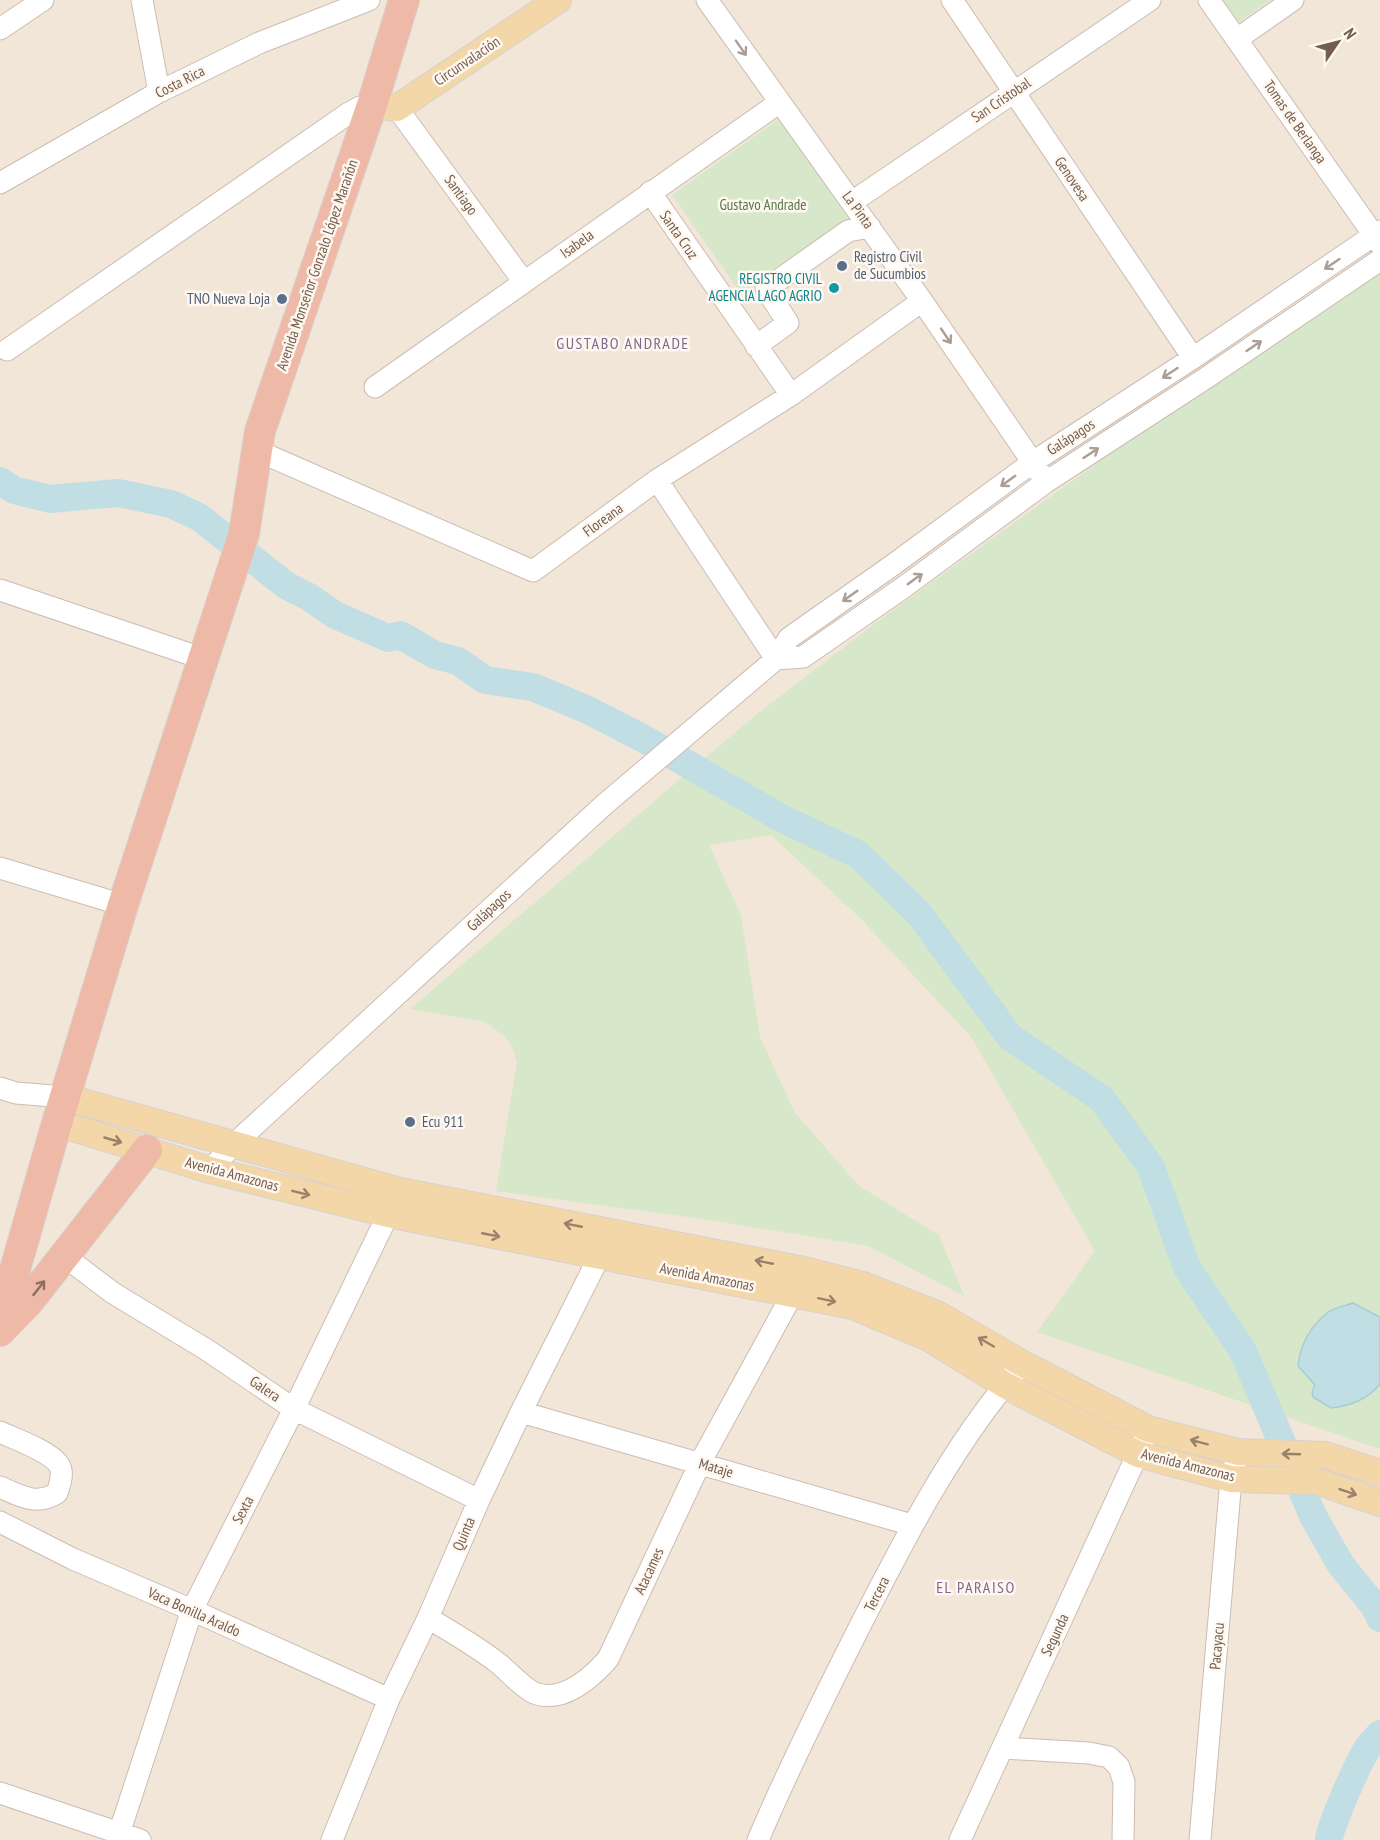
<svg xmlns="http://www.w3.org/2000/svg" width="1380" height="1840" viewBox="0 0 1380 1840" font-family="'PT Sans Narrow',sans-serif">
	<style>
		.residential { fill: #f2e6d9 }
		.green { fill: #d6e8c9 }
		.water { fill: #c0dee3; stroke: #a7cdd4; stroke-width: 1.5 }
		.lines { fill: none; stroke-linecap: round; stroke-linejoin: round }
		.river { stroke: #c0dee3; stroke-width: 28 }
		.minor-casing { stroke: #ccbcb1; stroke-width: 23 }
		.major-casing { stroke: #d8d1ce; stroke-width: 28 }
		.highway-casing { stroke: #d8d1ce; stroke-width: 32 }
		.minor { stroke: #fff; stroke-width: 21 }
		.major { stroke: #f3d7a9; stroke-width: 26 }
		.highway { stroke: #efb9a7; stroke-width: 30 }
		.oneway { stroke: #ac9d95 }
		.oneway2 { stroke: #9a816a }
		.oneway3 { stroke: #8d6f61 }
		.service-dot { fill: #5c6f8a; stroke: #fef8f0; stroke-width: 2 }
		.culture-dot { fill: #0f9aa8; stroke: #fef8f0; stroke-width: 2 }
		.labels { text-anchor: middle; stroke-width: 5; stroke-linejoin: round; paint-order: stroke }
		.street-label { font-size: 15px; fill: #745c4f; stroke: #fef8f0 }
		.park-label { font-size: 15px; fill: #577848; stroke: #fef8f0 }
		.service-label { font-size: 15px; fill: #4e5e75; stroke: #fef8f0; text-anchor: start }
		.culture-label { font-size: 15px; fill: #0d838f; stroke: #fef8f0; text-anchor: end }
		.neighbourhood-label { font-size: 16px; letter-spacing: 1.5px; fill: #81678f; stroke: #fef8f0 }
	</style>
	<rect width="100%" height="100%" fill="#fbf4ea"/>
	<path class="residential" d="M0,0H1380V1840H0Z"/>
	<path class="green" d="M1223,0H1271L1239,22Z
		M783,116L854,217L742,295L672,195Z
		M1380,259V1449L1037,1332L1095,1251L971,1037L860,918L771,835L709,845L741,915L760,1037L795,1113L859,1186L939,1235L964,1296L868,1246L710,1220L496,1191L517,1062L512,1046L503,1035L485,1022L410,1009L752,718L882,618Z"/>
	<path class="water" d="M1353,1303L1380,1317V1384C1368,1399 1350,1406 1331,1408L1313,1397L1312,1392L1315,1385L1298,1366C1300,1345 1310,1327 1327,1313C1333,1308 1345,1306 1353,1303Z"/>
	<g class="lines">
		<path class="river" d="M0,481L14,490L50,499L118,493L171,504L199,517L287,586L309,597L335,615L388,638L400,635L435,655L458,661L485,680L533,687L588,710L646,740L781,818L859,855L920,915L1010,1037L1102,1099L1151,1167L1187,1268L1243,1351L1313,1516L1341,1565L1375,1607L1380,1618
			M1329,1840C1329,1828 1361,1755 1370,1745C1373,1741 1377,1738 1380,1734"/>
		<defs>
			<path id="minor" d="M142,0L159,92
				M707,0L922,301L1040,473
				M952,0L1193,358
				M1209,0L1380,244
				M0,29L43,0
				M1237,39L1293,0
				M397,108L524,282
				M0,183L159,92L259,43L369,0
				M650,192L791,395
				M852,202L1150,0
				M756,346L788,323L766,289L848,231L870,227
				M7,350L349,113L360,107L372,105
				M375,387L780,102
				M258,451L533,571L657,480L791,395L922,301
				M657,480L776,659
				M0,590L204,659
				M776,659L803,657L904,587L1046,482L1206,378L1380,260
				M0,868L123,905
				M0,1088L16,1093L65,1097
				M210,1170L233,1145L605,804L776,659L789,638L890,567L1033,462L1193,358L1380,231
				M64,1256L113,1293L207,1350L294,1409L479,1500
				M521,1412L912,1525
				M0,1432C15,1439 50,1451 59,1465C64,1473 60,1484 57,1493C36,1506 21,1496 0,1487
				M0,1522L73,1559L192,1610L389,1699
				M428,1618C452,1632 476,1646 498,1663C508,1671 526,1691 537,1694C565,1702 592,1677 608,1659L700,1463L793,1293
				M1003,1748L1089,1753L1109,1757L1119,1767L1124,1782L1123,1840
				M0,1793L140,1840
				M117,1840L192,1610L294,1409L395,1200
				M332,1840L389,1699L428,1618L479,1500L521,1412L599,1257L603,1241
				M758,1840C789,1767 824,1697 860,1626C905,1538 950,1450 1014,1374
				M960,1840L1144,1440
				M1200,1840L1231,1479L1235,1465"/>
			<path id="major" d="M372,105L397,108L558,0
				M65,1097L400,1191L804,1270L863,1285L939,1315L1023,1364L1148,1429L1238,1452L1325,1455L1380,1473
				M57,1123L210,1170L388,1214L853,1306L929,1338L1005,1385L1138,1454L1231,1479L1316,1481L1380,1503"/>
			<path id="highway" d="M0,1322L57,1123L123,905L244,534L260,431L372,105L404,0
				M0,1331L29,1301L147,1150"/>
		</defs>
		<use href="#minor" class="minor-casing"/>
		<use href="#major" class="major-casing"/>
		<use href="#highway" class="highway-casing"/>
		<use href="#minor" class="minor"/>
		<use href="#major" class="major"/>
		<use href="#highway" class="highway"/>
	</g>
	<defs><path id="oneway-shaft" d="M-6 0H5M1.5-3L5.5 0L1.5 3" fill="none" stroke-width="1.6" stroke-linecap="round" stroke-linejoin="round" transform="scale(1.5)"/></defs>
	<g class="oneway">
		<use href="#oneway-shaft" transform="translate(741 48) rotate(55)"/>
		<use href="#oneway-shaft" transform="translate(1332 264) rotate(146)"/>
		<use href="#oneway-shaft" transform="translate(946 336) rotate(56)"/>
		<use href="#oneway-shaft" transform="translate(1254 346) rotate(-34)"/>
		<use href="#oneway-shaft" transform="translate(1170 373) rotate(147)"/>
		<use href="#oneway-shaft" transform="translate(1091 453) rotate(-33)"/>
		<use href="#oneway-shaft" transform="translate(1008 481) rotate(144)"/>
		<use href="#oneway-shaft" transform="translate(915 579) rotate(-36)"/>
		<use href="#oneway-shaft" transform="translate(850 596) rotate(145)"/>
	</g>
	<g class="oneway2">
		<use href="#oneway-shaft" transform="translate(113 1140) rotate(16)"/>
		<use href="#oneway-shaft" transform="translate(301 1193) rotate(14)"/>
		<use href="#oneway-shaft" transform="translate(573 1225) rotate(-169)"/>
		<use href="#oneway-shaft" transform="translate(491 1235) rotate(11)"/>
		<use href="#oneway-shaft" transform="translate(764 1262) rotate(-169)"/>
		<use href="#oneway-shaft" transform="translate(827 1300) rotate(12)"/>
		<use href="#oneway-shaft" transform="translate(986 1342) rotate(-150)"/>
		<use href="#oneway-shaft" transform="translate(1199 1442) rotate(-165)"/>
		<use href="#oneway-shaft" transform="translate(1291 1454) rotate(-178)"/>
		<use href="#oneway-shaft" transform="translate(1348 1492) rotate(19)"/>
	</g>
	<use class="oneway3" href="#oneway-shaft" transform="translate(39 1288) rotate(-52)"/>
	<g class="service-dot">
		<circle cx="842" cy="266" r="6"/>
		<circle cx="282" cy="299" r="6"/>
		<circle cx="410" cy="1122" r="6"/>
	</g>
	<circle class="culture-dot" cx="834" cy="288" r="6"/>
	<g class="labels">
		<g class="street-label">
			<text transform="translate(467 61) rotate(-34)" y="5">Circunvalación</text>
			<text transform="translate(180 82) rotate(-27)" y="5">Costa Rica</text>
			<text transform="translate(1001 100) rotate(-34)" y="5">San Cristobal</text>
			<text transform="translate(1295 122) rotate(55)" y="5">Tomas de Berlanga</text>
			<text transform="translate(1072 179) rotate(56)" y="5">Genovesa</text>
			<text transform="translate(461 195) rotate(54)" y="5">Santiago</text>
			<text transform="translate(858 210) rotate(54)" y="5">La Pinta</text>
			<text transform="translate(679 235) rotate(55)" y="5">Santa Cruz</text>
			<text transform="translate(577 244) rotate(-36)" y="5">Isabela</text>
			<text transform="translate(317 265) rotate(-71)" y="5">Avenida Monseñor Gonzalo López Marañón</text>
			<text transform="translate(1071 437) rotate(-33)" y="5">Galápagos</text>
			<text transform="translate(603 520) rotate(-36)" y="5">Floreana</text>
			<text transform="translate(489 910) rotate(-43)" y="5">Galápagos</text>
			<text transform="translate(232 1174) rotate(15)" y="5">Avenida Amazonas</text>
			<text transform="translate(707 1277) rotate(11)" y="5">Avenida Amazonas</text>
			<text transform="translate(265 1389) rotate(34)" y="5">Galera</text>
			<text transform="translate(1188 1465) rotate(14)" y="5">Avenida Amazonas</text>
			<text transform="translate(716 1468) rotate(16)" y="5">Mataje</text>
			<text transform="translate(243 1510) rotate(-63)" y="5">Sexta</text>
			<text transform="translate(464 1534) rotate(-67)" y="5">Quinta</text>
			<text transform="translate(649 1571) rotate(-65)" y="5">Atacames</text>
			<text transform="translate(877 1594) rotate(-63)" y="5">Tercera</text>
			<text transform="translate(194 1612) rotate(24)" y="5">Vaca Bonilla Araldo</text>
			<text transform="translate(1055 1635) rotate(-65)" y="5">Segunda</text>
			<text transform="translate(1217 1646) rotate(-85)" y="5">Pacayacu</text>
		</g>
		<g class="park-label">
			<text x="763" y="210">Gustavo Andrade</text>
		</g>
		<g class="service-label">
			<text x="854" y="262">Registro Civil<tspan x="854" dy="17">de Sucumbios</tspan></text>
			<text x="270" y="304" text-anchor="end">TNO Nueva Loja</text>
			<text x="422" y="1127">Ecu 911</text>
		</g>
		<g class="culture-label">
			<text x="822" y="284">REGISTRO CIVIL<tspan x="822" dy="17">AGENCIA LAGO AGRIO</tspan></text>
		</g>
		<g class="neighbourhood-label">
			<text x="623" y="349">GUSTABO ANDRADE</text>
			<text x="976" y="1593">EL PARAISO</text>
		</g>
	</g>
	<g transform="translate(1338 42) rotate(55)" stroke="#fef8f0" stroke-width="4.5" paint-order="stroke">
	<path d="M0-4.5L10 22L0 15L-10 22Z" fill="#745c4f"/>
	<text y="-9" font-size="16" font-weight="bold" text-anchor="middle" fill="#745c4f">N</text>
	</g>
</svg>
